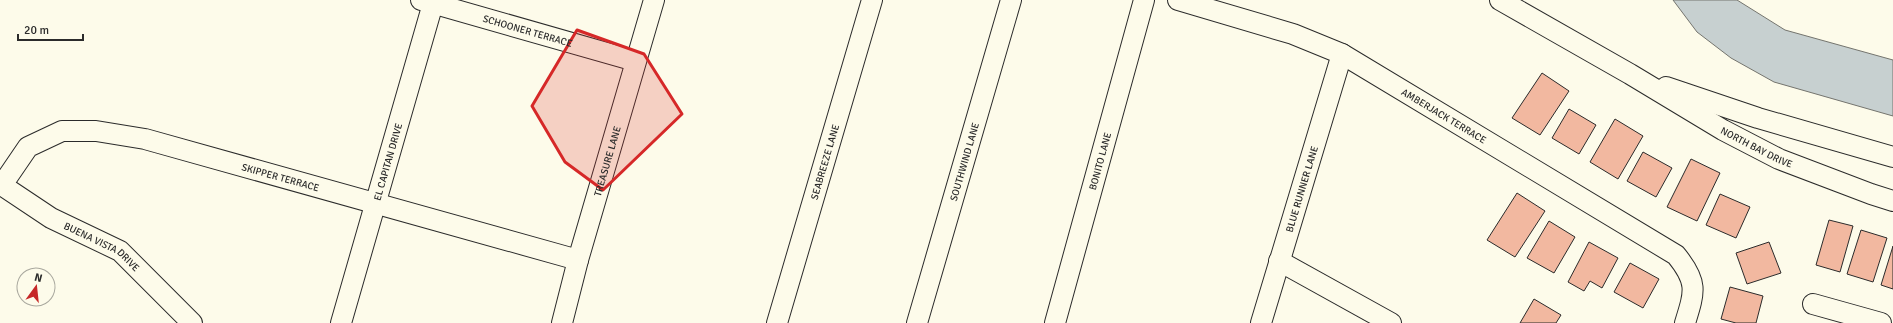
<svg xmlns="http://www.w3.org/2000/svg" width="1893" height="323" viewBox="0 0 1893 323" font-family="Signika,sans-serif">
	<style>
		.water { fill: #c7d0d0; stroke: #74746e }
		.building { fill: #f2b8a0; stroke: #2b2b2b }
		.lines { fill: none; stroke-linecap: round; stroke-linejoin: round }
		.street-casing { stroke: #2b2b2b; stroke-width: 22 }
		.street { stroke: #fdfbea; stroke-width: 20 }
		.marked { fill: #d62828; fill-opacity: 0.2; stroke: #d62828; stroke-width: 3; stroke-linejoin: round }
		.labels { text-anchor: middle; stroke-width: 3; stroke-linejoin: round; paint-order: stroke }
		.street-label { font-size: 10px; fill: #2b2b2b; stroke: #fdfbea }
	</style>
	<rect width="100%" height="100%" fill="#fdfbea"/>
	<path class="water" d="M1673,0H1737L1785,30L1893,60V116L1774,82L1731,58L1697,32Z"/>
	<path class="building" d="M1542,73L1569,91L1540,135L1512,118Z
		M1569,109L1596,125L1579,154L1552,138Z
		M1615,119L1643,136L1618,179L1590,162Z
		M1643,152L1672,168L1656,197L1627,181Z
		M1691,159L1720,173L1697,221L1667,207Z
		M1517,193L1545,211L1515,257L1487,240Z
		M1720,194L1750,207L1736,238L1706,225Z
		M1829,220L1853,226L1840,272L1816,265Z
		M1549,221L1575,237L1554,273L1527,258Z
		M1861,230L1887,238L1873,282L1847,274Z
		M1589,242L1618,258L1602,288L1590,281L1584,291L1568,282Z
		M1769,242L1781,273L1747,284L1736,253Z
		M1893,246V289L1881,285Z
		M1630,263L1659,279L1643,308L1614,292Z
		M1730,287L1763,296L1756,323H1736L1721,319Z
		M1534,299L1561,315L1556,323H1520Z"/>
	<g class="lines">
		<defs>
			<g id="street">
				<path id="s1" d="M421,0L635,61"/>
				<path id="s2" d="M1178,0L1293,34L1342,54L1676,255C1698,282 1695,291 1685,323"/>
				<path id="s3" d="M1500,0L1630,74L1723,130L1779,159L1871,194L1893,201"/>
				<path d="M1666,87L1758,118L1893,157"/>
				<path id="s4" d="M0,184L51,218L120,251L192,323"/>
				<path id="s5" d="M2,185L28,147L62,131H96L145,139L578,260"/>
				<path d="M1279,261L1391,323"/>
				<path d="M1813,304L1881,323"/>
				<path id="s6" d="M341,323L434,0"/>
				<path id="s7" d="M562,323L578,260L654,0"/>
				<path id="s8" d="M777,323L872,0"/>
				<path id="s9" d="M917,323L1011,0"/>
				<path id="s10" d="M1055,323L1144,0"/>
				<path id="s11" d="M1261,323L1342,54"/>
			</g>
		</defs>
		<use href="#street" class="street-casing"/>
		<use href="#street" class="street"/>
	</g>
	<path class="marked" d="M577,30L644,54L682,114L603,190L565,162L532,106Z"/>
	<g class="labels">
		<g class="street-label">
			<text dy="4" stroke="none"><textPath href="#s1" startOffset="111">SCHOONER TERRACE</textPath></text>
			<text dy="4" stroke="none"><textPath href="#s2" startOffset="292">AMBERJACK TERRACE</textPath></text>
			<text dy="4" stroke="none"><textPath href="#s3" startOffset="296">NORTH BAY DRIVE</textPath></text>
			<text dy="4" stroke="none"><textPath href="#s6" startOffset="168">EL CAPITAN DRIVE</textPath></text>
			<text dy="4" stroke="none"><textPath href="#s7" startOffset="168">TREASURE LANE</textPath></text>
			<text dy="4" stroke="none"><textPath href="#s8" startOffset="168">SEABREEZE LANE</textPath></text>
			<text dy="4" stroke="none"><textPath href="#s9" startOffset="168">SOUTHWIND LANE</textPath></text>
			<text dy="4" stroke="none"><textPath href="#s10" startOffset="168">BONITO LANE</textPath></text>
			<text dy="4" stroke="none"><textPath href="#s5" startOffset="308">SKIPPER TERRACE</textPath></text>
			<text dy="4" stroke="none"><textPath href="#s11" startOffset="140">BLUE RUNNER LANE</textPath></text>
			<text dy="4" stroke="none"><textPath href="#s4" startOffset="120">BUENA VISTA DRIVE</textPath></text>
		</g>
	</g>
	<g transform="translate(36 287) rotate(15)"><circle r="19" fill="#fdfbea" stroke="#a9a89e"/>
	<path d="M0-3L7 15L0 10L-7 15Z" fill="#c62828"/>
	<text y="-6" font-size="11" font-weight="bold" text-anchor="middle" fill="#2b2b2b">N</text>
	</g>
	<path d="M18 34v6h65v-6" fill="none" stroke="#2b2b2b" stroke-width="2"/>
	<text x="24" y="34" font-size="12" fill="#2b2b2b" stroke="#fdfbea" stroke-width="3" paint-order="stroke">20 m</text>
</svg>
